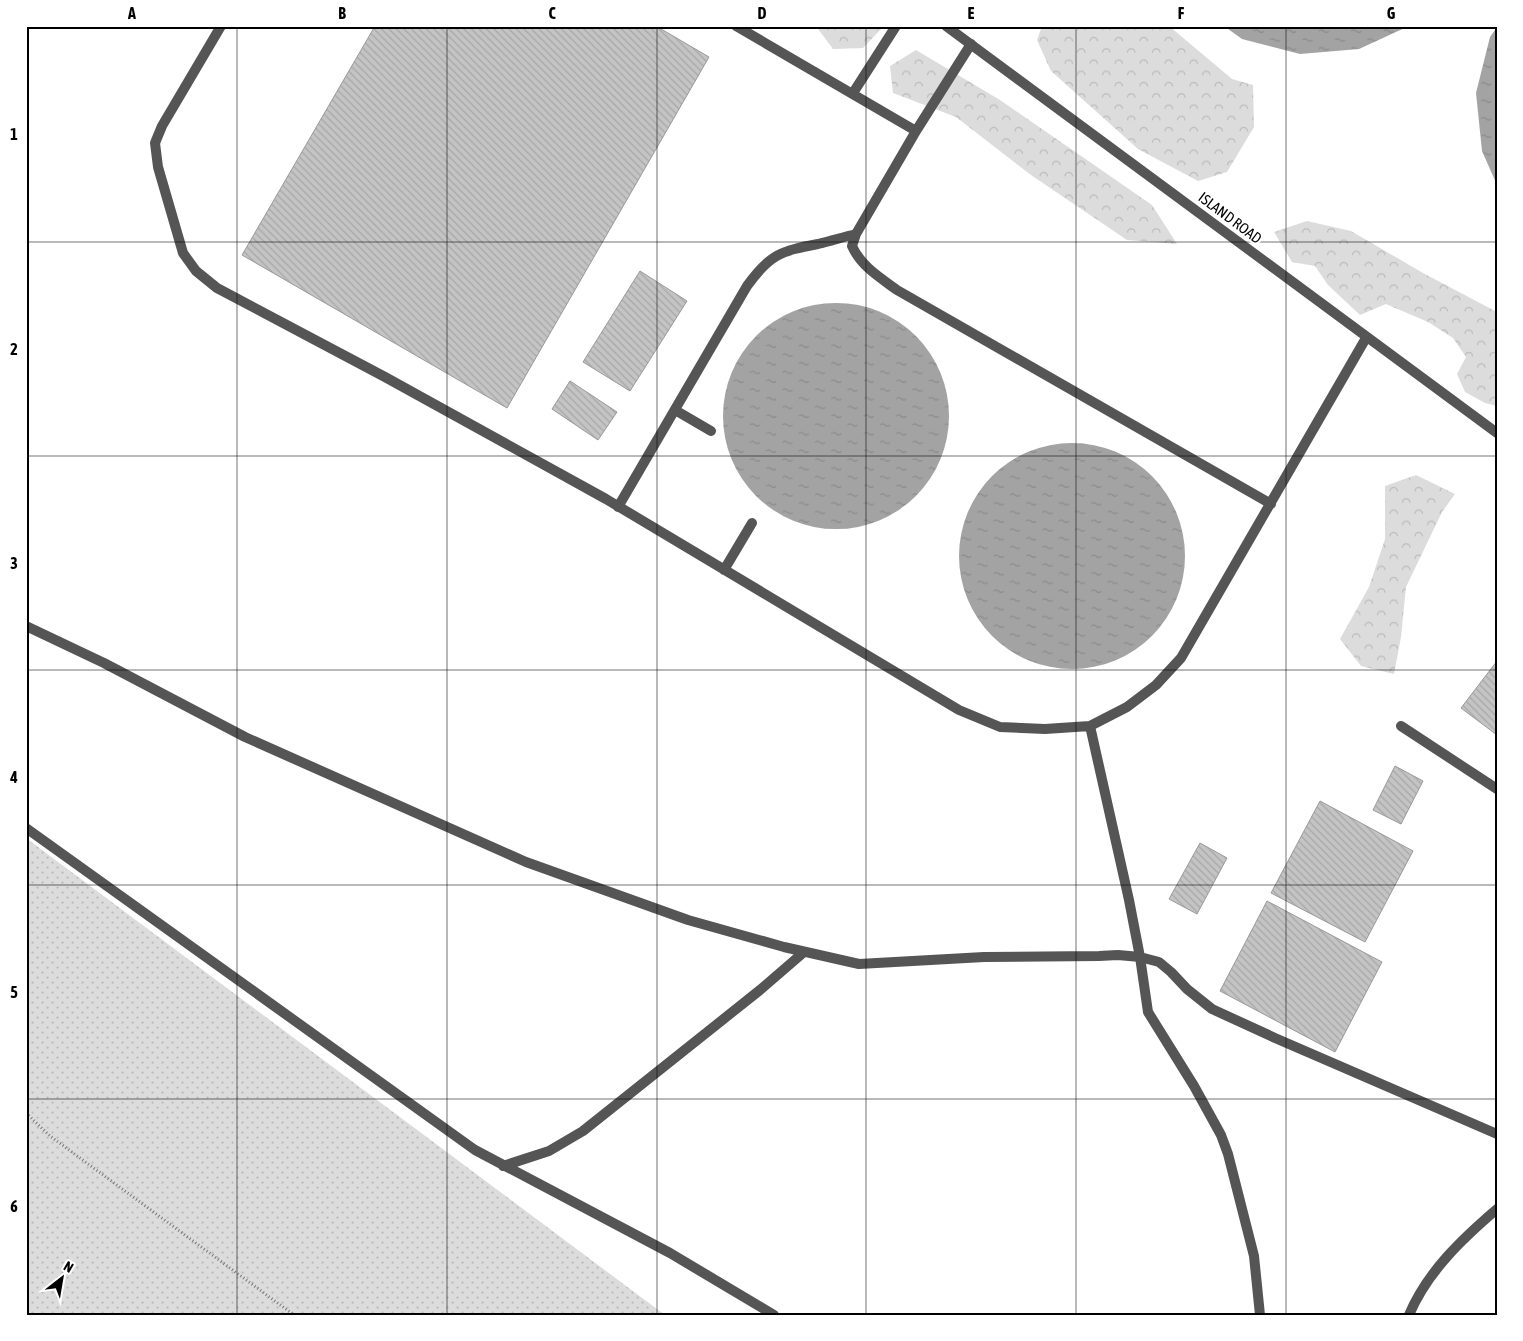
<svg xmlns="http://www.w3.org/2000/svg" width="1523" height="1341" viewBox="0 0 1523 1341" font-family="'Asap Condensed',sans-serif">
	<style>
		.grass { fill: url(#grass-dots) }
		.forest { fill: url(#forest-crowns) }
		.water { fill: url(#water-ripples) }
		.building { fill: url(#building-back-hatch); stroke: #999 }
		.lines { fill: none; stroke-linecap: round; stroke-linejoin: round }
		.path { stroke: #777; stroke-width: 3; stroke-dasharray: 1 2.5; stroke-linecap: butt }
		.lane { stroke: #555; stroke-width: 10 }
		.street { stroke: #555; stroke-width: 10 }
		.grid { fill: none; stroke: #000; stroke-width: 1; stroke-opacity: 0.55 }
		.labels { text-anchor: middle; stroke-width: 4.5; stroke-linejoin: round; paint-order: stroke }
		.street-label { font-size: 15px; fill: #000; stroke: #fff }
		.neatline { fill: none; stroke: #000; stroke-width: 2 }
		.grid-label { font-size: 16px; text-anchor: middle; font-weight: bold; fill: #000 }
	</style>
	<defs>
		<pattern id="grass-dots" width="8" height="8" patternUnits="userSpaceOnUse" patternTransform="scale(1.25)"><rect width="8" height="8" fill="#dcdcdc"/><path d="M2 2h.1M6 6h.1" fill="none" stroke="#bbb" stroke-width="1.8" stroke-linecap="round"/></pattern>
		<pattern id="forest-crowns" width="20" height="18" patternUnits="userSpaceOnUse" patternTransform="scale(1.25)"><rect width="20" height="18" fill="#dcdcdc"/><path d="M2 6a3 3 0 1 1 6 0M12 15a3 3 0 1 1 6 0" fill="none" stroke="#bbb"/></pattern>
		<pattern id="water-ripples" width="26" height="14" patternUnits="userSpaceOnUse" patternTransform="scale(1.25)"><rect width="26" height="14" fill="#a3a3a3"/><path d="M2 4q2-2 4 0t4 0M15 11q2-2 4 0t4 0" fill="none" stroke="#8b8b8b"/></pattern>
		<pattern id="building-back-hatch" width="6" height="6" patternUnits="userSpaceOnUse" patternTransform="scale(1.25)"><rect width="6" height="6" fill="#c4c4c4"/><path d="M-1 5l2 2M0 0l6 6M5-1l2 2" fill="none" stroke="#a7a7a7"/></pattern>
	</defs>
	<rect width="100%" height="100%" fill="#fff"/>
	<path class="grass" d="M26,838L665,1315H26Z"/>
	<path class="forest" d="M816,26H882V28L863,48L833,49Z
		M1042,26H1169L1232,79L1253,85L1254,127L1227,172L1198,181L1138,149L1051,71L1037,40Z
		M916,50L1000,100L1152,205L1177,244L1127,240L1031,175L956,117L893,93L890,66Z
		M1307,221L1351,231L1423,273L1497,312V406L1485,403L1465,392L1457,374L1466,357L1453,338L1428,322L1386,304L1360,315L1328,285L1315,266L1292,262L1274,232Z
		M1416,475L1455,494L1442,512L1406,587L1401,637L1394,674L1361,666L1340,639L1369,587L1385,539V486Z"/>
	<path class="water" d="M1224,26H1409L1359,49L1300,54L1242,39Z
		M1497,27V185L1482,151L1476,93L1490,37Z
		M723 416a113 113 0 1 1 226 0a113 113 0 1 1-226 0Z
		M959 556a113 113 0 1 1 226 0a113 113 0 1 1-226 0Z"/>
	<path class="building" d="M375,26H656L709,57L507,408L242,255Z
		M640,271L687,301L630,391L583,362Z
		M570,381L617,412L598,440L552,409Z
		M1497,661V735L1461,708Z
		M1395,766L1423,781L1401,824L1373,810Z
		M1320,801L1413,851L1365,942L1271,893Z
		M1200,843L1227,858L1197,914L1169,899Z
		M1267,901L1382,962L1335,1052L1220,991Z"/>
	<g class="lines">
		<path class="path" d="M26,1113L50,1136L294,1315"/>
		<path class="lane" d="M221,26L162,126L155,143L158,167L183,253L196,271L217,288L385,377L606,499L959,710L1000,727L1045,729L1090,726L1127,707L1156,685L1181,658L1366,338
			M736,26L916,131
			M971,44L916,131L856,234L852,246C861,266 879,277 897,290L1271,504
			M853,93L896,26
			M675,410L711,431
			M618,507L747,286C770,254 781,251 818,244C831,241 843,237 856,234
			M724,570L752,523
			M26,626L104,663L245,737L526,862L688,920L784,947L859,964L984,957L1099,956L1118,955L1140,957L1129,900L1090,726
			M1401,726L1497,789
			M26,828L475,1150L670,1253L774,1315
			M503,1166L549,1151L583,1131L760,990L804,952
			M1260,1315L1254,1256L1228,1154L1221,1135L1194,1086L1148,1012L1140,957L1159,962L1171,972L1187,989L1212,1009L1275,1038L1497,1134
			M1409,1315C1427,1272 1462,1239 1497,1209"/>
		<path class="street" d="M946,26L1497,433"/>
	</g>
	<path class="grid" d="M237,26V1315M447,26V1315M657,26V1315M866,26V1315M1076,26V1315M1286,26V1315M26,242H1497M26,456H1497M26,670H1497M26,885H1497M26,1099H1497"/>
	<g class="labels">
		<g class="street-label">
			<text transform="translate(1230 218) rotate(37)" y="5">ISLAND ROAD</text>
		</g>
	</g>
	<rect width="1523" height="1341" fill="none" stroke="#ffffff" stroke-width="55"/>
	<g transform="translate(62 1278) rotate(31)" stroke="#ffffff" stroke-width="4" paint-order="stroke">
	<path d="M0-4L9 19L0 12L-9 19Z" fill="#000000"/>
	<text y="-8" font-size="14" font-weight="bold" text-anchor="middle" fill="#000000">N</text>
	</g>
	<rect x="28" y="28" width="1468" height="1286" class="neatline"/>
	<g class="grid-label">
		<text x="132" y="19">A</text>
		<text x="342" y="19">B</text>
		<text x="552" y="19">C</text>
		<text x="762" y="19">D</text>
		<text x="971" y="19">E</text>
		<text x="1181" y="19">F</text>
		<text x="1391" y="19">G</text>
		<text x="14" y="140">1</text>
		<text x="14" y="355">2</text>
		<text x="14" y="569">3</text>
		<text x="14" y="783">4</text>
		<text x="14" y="998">5</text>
		<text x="14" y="1212">6</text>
	</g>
</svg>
